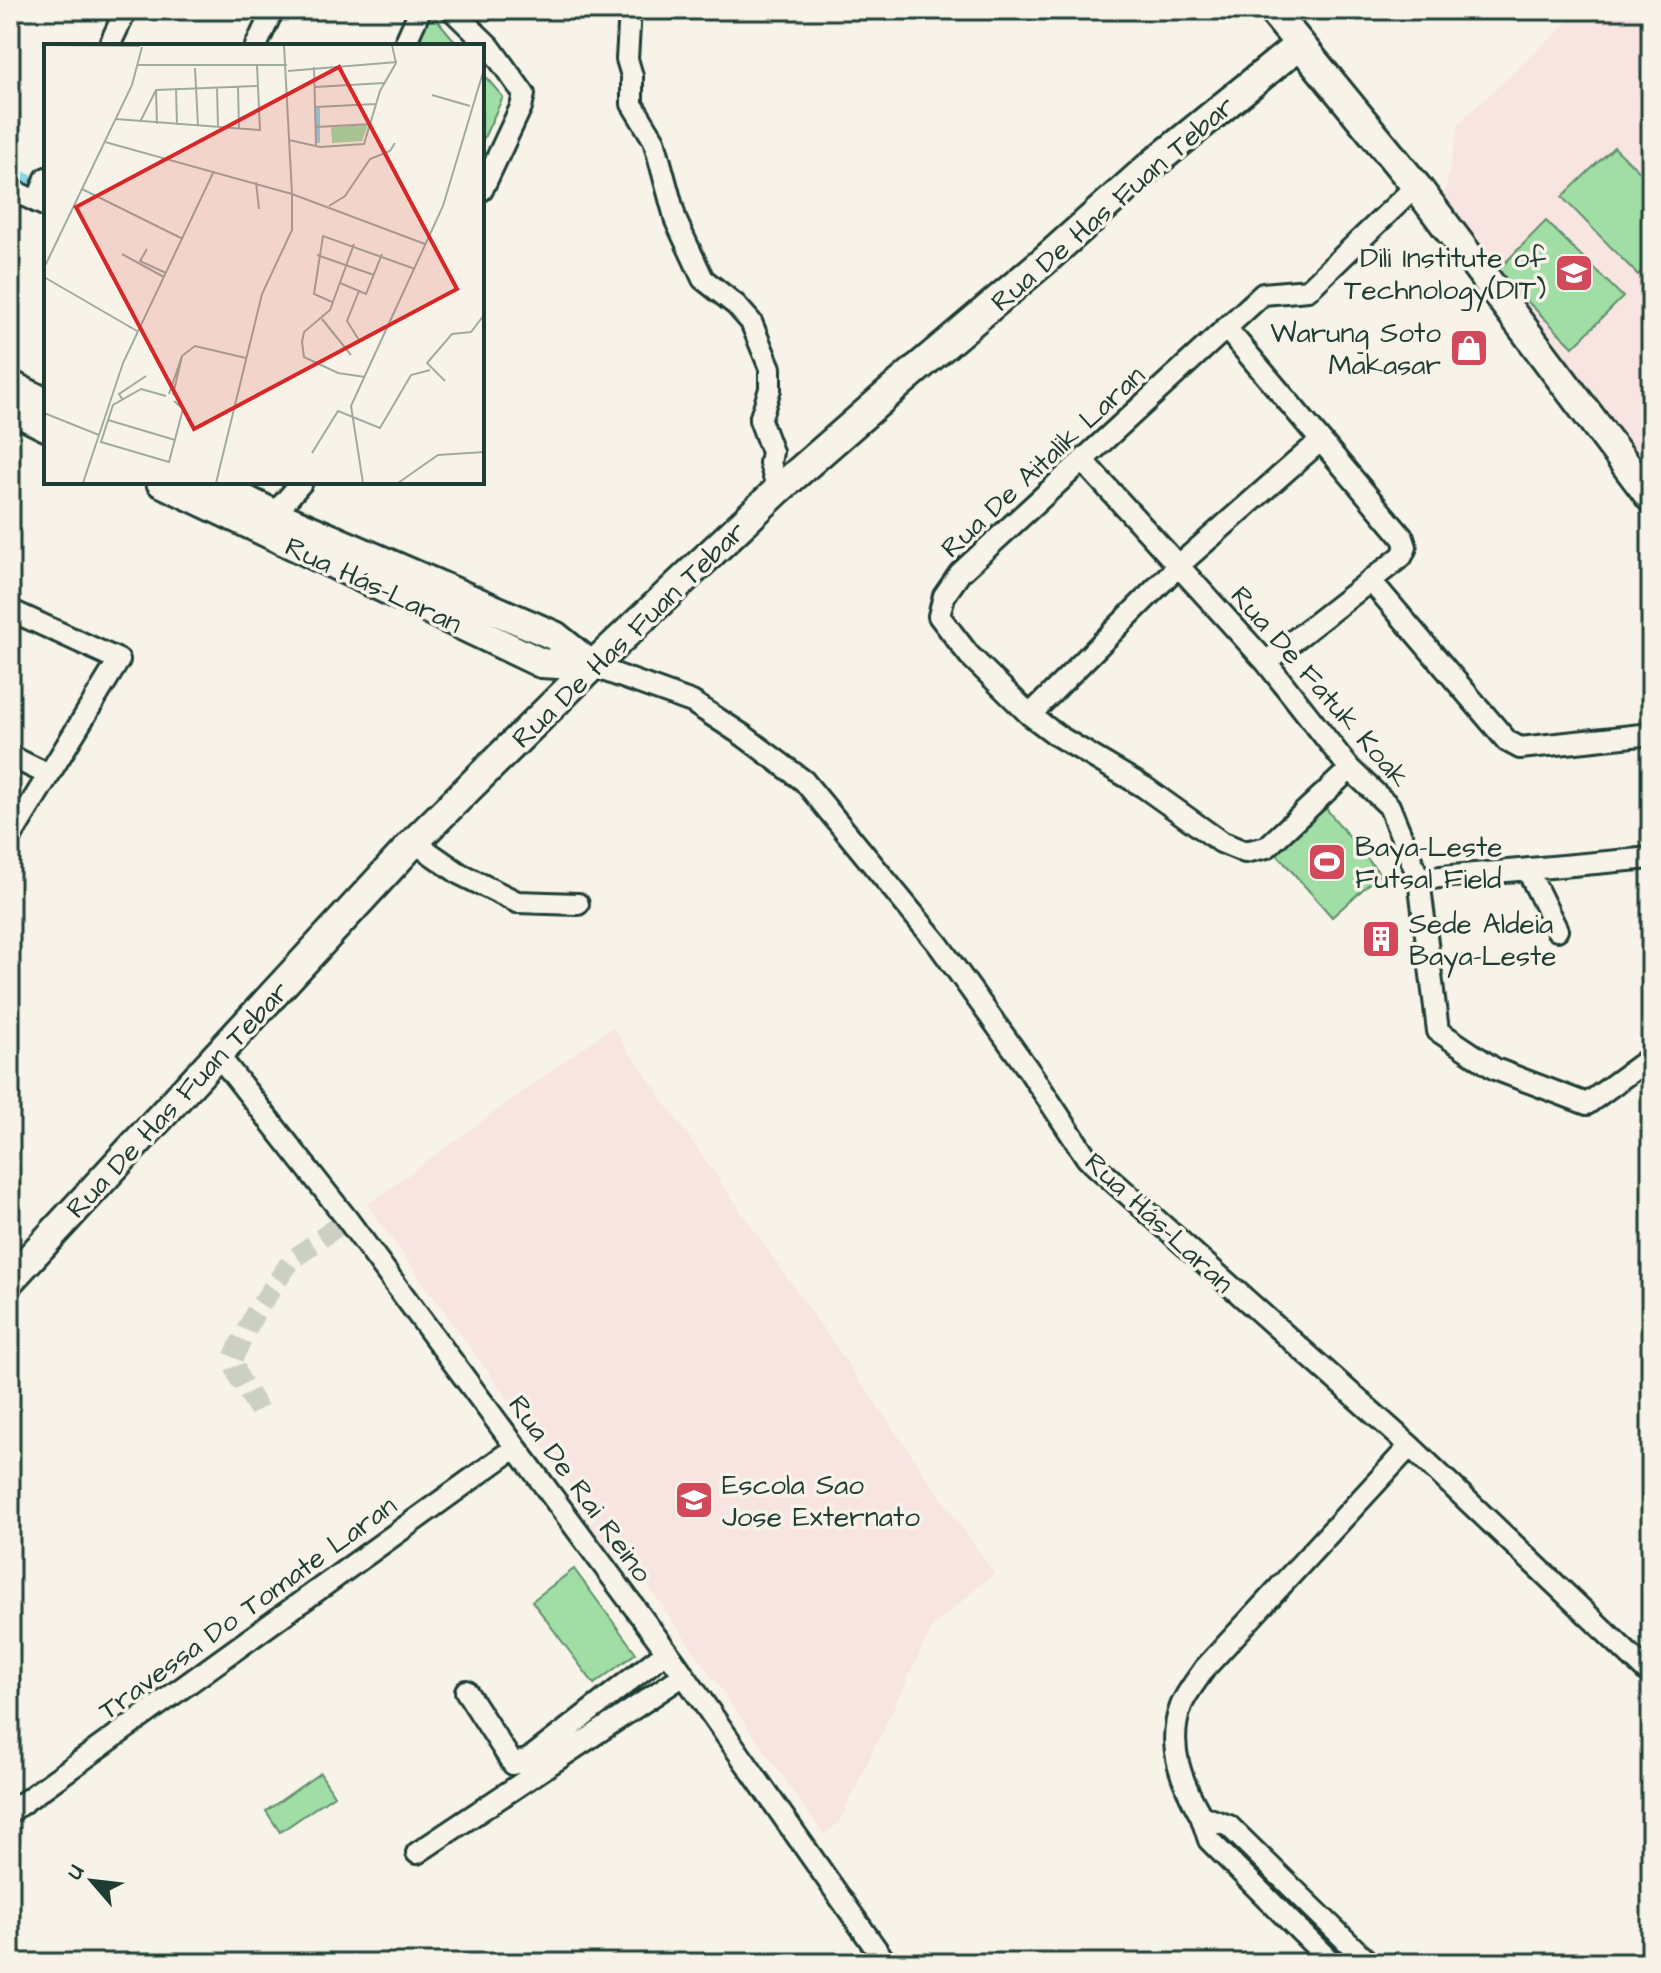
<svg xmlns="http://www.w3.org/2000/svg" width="1661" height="1973" viewBox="0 0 1661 1973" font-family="'Architects Daughter',sans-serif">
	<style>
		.built { fill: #f8e4e1 }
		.green { fill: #a0dea6; stroke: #608e6d; stroke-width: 2 }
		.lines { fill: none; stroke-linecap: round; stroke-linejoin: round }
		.canal { stroke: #88d7e5; stroke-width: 20 }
		.street-tunnel { stroke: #cccfc4; stroke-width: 20; stroke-dasharray: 20 10; stroke-linecap: butt }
		.street-casing { stroke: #1f3d34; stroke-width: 26 }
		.secondary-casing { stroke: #1f3d34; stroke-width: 34 }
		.street { stroke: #f7f3e8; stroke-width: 20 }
		.secondary { stroke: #f7f3e8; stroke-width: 28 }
		.labels { text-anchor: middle; stroke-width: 7; stroke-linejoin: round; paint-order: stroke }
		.street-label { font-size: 28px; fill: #1f3d34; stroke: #f7f3e8 }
		.poi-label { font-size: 28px; fill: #1f3d34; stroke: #f7f3e8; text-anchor: start }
		.inset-river { fill: none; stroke: #88d7e5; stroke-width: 4 }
		.inset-road { fill: none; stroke: #a1aaa0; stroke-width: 2 }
		.view { fill: #d62828; fill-opacity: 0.15; stroke: #d62828; stroke-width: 4 }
		.inset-edge { fill: none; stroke: #1f3d34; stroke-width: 4 }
	</style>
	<rect width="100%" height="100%" fill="#f7f3e8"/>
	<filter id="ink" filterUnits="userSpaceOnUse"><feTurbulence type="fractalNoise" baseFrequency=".0125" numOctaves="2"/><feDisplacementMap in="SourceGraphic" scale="16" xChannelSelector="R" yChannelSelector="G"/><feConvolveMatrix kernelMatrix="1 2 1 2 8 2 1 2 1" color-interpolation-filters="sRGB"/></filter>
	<g filter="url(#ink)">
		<path class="built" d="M1581,10H1651V473L1443,203L1459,123Z
			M612,1027L994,1573L933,1626L839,1822L824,1835L624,1552L616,1558L588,1525L596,1520L367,1205Z"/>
		<path class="green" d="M429,10L459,46H411Z
			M482,73L503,97L482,142Z
			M1614,147L1651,183V262L1638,275L1562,197Z
			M1546,221L1623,297L1573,347L1497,271Z
			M1323,805L1380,874L1332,917L1273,850Z
			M574,1569L636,1653L594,1684L532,1601Z
			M320,1773L334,1795L280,1832L266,1811Z"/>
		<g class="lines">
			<path class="canal" d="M10,176L46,193"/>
			<path class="street-tunnel" d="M259,1410L239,1378L232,1360L255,1313L291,1261L347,1219"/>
			<defs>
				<path id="street" d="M452,10L490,47L524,94L521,107L482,190
					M630,10L627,59L632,76V104L654,140L676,221L703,279L736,305L751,322L770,368V389L760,420L772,452L770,463L778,490
					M109,46L126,10
					M256,46L273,10
					M404,46L420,10
					M10,189L46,206
					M37,202L46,178
					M1226,328L1403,538L1406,547L1402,556L1266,662
					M1083,461L1266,662L1350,769L1389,806L1419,879L1438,1031L1495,1069L1587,1104L1651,1057
					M268,521L302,482
					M1371,581L1507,741L1520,748L1651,734
					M10,610L119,660L10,838
					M592,666L692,702L744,736L804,781L938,944L1030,1072L1087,1158L1410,1446L1651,1675
					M1030,715L1178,566L1320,441
					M10,756L49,775
					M1350,769L1267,847L1245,852L1221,842L1144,787L1058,736L1030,715L969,655L939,616L944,596L960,573L1263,294L1308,290L1416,186
					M414,842L460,874L517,902L578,904
					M1528,871L1557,930
					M1419,879L1651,858
					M218,1055L347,1219L674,1661L886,1963
					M466,1691L513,1764L529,1759L667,1651
					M10,1812L516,1447
					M1201,1816C1182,1783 1166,1746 1181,1706C1186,1693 1197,1680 1205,1668L1410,1446
					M417,1853L684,1675
					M1332,1963L1209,1840L1201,1816L1229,1826L1369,1963"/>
				<path id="secondary" d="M1272,10L1416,186L1651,498
					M10,385L46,403
					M10,408L46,426
					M161,482L541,663L592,666
					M208,482L274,514L555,636L592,666
					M10,1280L414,842L592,666L778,490L906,378L1045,260L1148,168L1300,44"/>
			</defs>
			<use href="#street" class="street-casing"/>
			<use href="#secondary" class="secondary-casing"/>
			<use href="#street" class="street"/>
			<use href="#secondary" class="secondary"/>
		</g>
	</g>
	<defs>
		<symbol id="university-square" viewBox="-11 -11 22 22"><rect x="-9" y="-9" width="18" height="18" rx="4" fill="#d1495b" stroke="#f7f3e8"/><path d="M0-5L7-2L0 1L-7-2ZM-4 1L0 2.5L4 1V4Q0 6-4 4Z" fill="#fff"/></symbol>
		<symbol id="shop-square" viewBox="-11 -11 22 22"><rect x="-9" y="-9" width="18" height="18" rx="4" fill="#d1495b" stroke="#f7f3e8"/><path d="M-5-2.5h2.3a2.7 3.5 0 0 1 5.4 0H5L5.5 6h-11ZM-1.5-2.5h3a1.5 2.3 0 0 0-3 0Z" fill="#fff"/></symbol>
		<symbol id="stadium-square" viewBox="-11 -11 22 22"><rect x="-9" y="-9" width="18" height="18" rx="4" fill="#d1495b" stroke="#f7f3e8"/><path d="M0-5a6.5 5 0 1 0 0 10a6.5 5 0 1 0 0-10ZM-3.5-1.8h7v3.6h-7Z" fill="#fff"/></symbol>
		<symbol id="building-square" viewBox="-11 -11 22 22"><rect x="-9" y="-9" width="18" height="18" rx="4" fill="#d1495b" stroke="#f7f3e8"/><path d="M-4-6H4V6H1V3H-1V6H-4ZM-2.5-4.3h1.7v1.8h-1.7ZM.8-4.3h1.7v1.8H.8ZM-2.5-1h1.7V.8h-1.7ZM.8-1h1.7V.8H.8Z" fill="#fff"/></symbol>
		<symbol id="school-square" viewBox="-11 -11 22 22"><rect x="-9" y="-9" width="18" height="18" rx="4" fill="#d1495b" stroke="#f7f3e8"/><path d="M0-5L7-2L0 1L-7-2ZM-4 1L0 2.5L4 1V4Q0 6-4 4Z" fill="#fff"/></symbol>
	</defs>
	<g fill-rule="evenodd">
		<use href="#university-square" x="1552" y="251" width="44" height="44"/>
		<use href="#shop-square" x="1447" y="326" width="44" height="44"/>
		<use href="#stadium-square" x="1305" y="840" width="44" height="44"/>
		<use href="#building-square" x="1359" y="917" width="44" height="44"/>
		<use href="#school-square" x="672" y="1478" width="44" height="44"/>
	</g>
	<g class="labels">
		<g class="street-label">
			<text transform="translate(1112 203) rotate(-41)" y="10">Rua De Has Fuan Tebar</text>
			<text transform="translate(1042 461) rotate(-43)" y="10">Rua De Aitalik Laran</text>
			<text transform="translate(374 584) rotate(25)" y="10">Rua Hás-Laran</text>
			<text transform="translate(628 634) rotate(-44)" y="10">Rua De Has Fuan Tebar</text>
			<text transform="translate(1321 686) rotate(49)" y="10">Rua De Fatuk Koak</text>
			<text transform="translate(177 1099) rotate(-47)" y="10">Rua De Has Fuan Tebar</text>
			<text transform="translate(1160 1222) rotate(43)" y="10">Rua Hás-Laran</text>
			<text transform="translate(581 1488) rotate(54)" y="10">Rua De Rai Reino</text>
			<text transform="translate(247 1607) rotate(-36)" y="10">Travessa Do Tomate Laran</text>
		</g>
		<g class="poi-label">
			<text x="1546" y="267" text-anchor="end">Dili Institute of<tspan x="1546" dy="32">Technology(DIT)</tspan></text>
			<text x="1441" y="342" text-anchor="end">Warung Soto<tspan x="1441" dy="32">Makasar</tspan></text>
			<text x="1355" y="856">Baya-Leste<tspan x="1355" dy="32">Futsal Field</tspan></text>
			<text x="1409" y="933">Sede Aldeia<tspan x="1409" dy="32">Baya-Leste</tspan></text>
			<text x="722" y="1494">Escola Sao<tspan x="722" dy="32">Jose Externato</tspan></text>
		</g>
	</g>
	<g transform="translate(44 44)">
		<rect width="440" height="440" fill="#f7f3e8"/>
		<path d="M324,81L318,97L288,99L287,83Z" fill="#a0dea6"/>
		<path class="inset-river" d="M274,64V99"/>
		<path class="inset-road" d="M0,1L96,2M240,1L248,150M94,21H243M270,23L272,102M151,24L154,82M244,27L353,18M173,43L174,83M194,43L195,85M271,43L340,39M132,45L133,81M112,46L113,80M388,51L426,62M271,63L332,60M72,75L216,86L213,21M96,78L112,46L213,42M272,83L327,80M245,96L276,103L320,100L336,47L352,19L348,1M61,98L248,150L381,200M212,138L215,165M38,145L139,195M285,162L301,152L326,115L346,107L351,99M310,200L286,266L260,288L258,298L260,313L294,329L321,333M103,205L96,217L122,229M78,210L120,233M273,211L330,231M0,224L88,41L98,3M0,233L93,287M296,239L322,250L338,210M315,247L303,277L315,296M288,258L270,250L279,192L371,225M278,275L307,311M138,312L151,302L202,314M401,337L383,319L408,290L427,288L440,271M125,350L138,312L129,351M122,352L97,345L69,361L57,398L125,418L139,365L130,357M79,356L75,350L102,332M0,369L55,391M64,376L131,396M268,409L294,367L336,384L367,331L386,326M39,439L79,319L170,127M172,439L218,250L248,186V150M319,439L307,362L399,162L440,25M354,439L394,411L440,408"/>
		<path class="view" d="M295,23L413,245L150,385L32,163Z"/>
		<rect width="440" height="440" class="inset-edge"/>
	</g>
	<rect width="1661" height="1973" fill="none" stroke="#f7f3e8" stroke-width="40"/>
	<rect x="20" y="20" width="1621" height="1933" fill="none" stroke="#1f3d34" stroke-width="3" filter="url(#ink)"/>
	<g transform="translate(92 1881) rotate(298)" stroke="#f7f3e8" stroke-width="6" paint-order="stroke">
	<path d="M0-6L14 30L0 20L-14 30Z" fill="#1f3d34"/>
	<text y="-12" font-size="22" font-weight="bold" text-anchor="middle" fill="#1f3d34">U</text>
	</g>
</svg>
